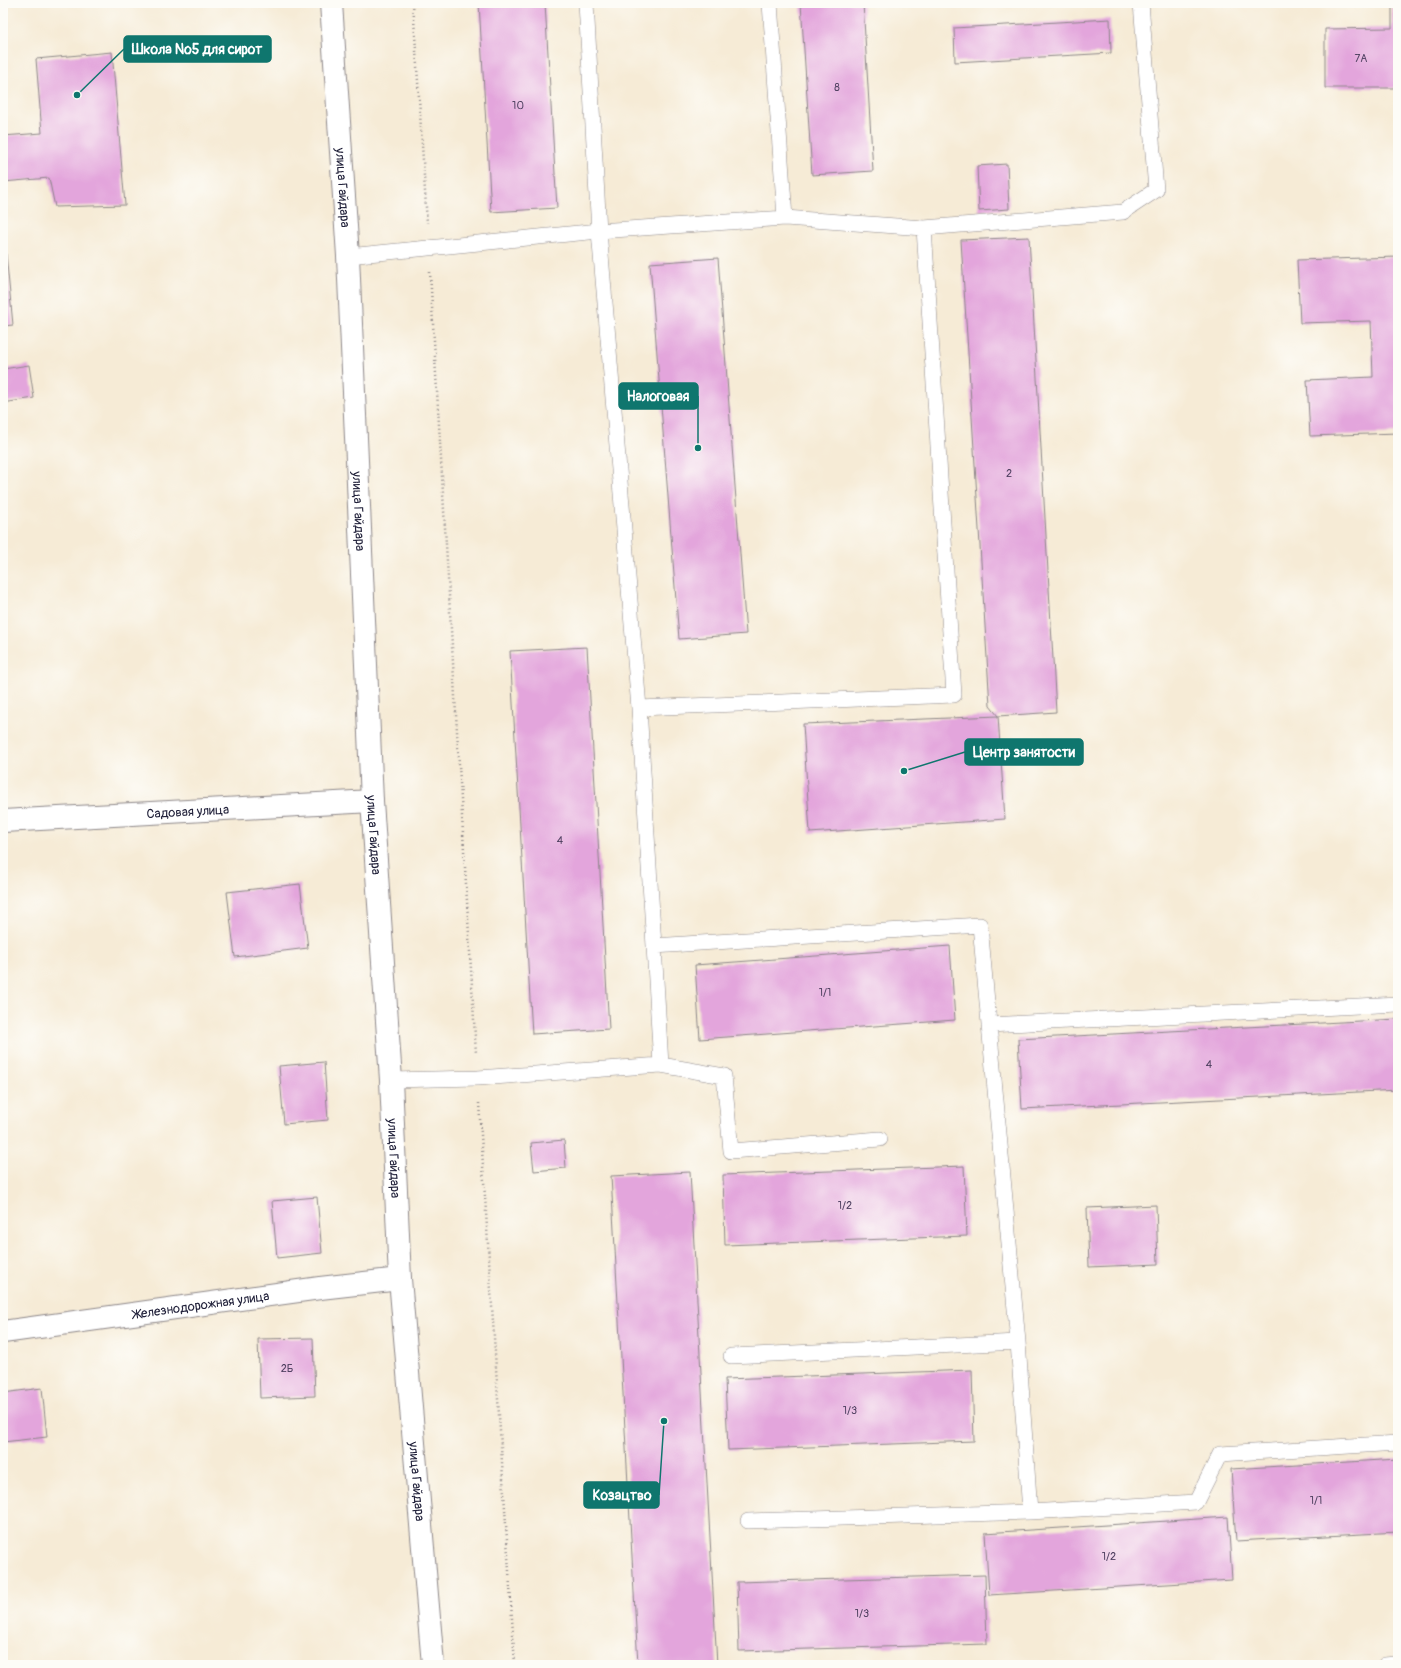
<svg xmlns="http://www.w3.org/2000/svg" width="1401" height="1668" viewBox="0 0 1401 1668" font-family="Pangolin,sans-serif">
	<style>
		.building { fill: #e3a5dc }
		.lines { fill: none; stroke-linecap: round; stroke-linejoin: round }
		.lane-casing { stroke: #8c8688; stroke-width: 16 }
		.street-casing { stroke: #8c8688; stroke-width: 24 }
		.path { stroke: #8c8688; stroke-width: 2.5; stroke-dasharray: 1 3; stroke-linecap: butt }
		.lane { stroke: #fff; stroke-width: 15 }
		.street { stroke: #fff; stroke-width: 22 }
		.labels { text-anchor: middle; stroke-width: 3.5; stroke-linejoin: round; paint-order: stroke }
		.number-label { font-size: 11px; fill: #524363 }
		.street-label { font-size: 13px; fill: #22223b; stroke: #fdfcf7 }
		.leader { fill: none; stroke: #0f766e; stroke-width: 1.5 }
		.callout-dot { fill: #0f766e; stroke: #fdfcf7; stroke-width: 1.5 }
		.callout { fill: #0f766e; stroke: #0f766e; stroke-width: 1.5 }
		.callout-label { font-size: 14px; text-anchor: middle; font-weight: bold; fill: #fff }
	</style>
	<rect width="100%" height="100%" fill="#fdfcf7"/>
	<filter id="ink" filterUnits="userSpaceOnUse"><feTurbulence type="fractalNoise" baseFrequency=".025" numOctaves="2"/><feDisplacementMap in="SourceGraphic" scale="8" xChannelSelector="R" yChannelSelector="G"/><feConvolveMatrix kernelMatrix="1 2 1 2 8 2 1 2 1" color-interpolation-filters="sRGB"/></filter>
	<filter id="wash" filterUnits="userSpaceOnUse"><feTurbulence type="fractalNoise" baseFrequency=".012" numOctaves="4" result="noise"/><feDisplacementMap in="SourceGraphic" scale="16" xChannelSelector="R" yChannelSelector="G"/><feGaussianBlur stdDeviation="0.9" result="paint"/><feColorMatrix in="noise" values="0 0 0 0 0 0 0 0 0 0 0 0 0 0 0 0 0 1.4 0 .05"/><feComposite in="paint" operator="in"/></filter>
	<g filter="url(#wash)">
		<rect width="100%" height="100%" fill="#f6ebd6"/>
		<g id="blocks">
			<path class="building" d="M479,3H545L557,208L491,212Z
				M801,3H863L873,171L812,175Z
				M1392,3H1398V88H1325V29L1392,28Z
				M1110,19L1111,53L955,62L954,28Z
				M112,52L125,205L55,207L49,178L3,182V136L42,133L36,59Z
				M1007,164L1009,209L979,211L977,166Z
				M3,223L13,325L3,326Z
				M1029,237L1056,712L998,716L990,706L961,240Z
				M1398,257V433L1310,436L1307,380L1373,377L1371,321L1300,323L1297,260Z
				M718,258L746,634L679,639L650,263Z
				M29,365L34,398L3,403V369Z
				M587,647L609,1029L532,1034L510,651Z
				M998,716L1005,819L810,833L803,724Z
				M300,884L308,948L235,957L227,892Z
				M950,946L955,1020L700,1039L695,965Z
				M1398,1019V1090L1022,1109L1018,1039Z
				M324,1062L328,1120L284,1124L279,1066Z
				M564,1140L566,1168L534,1171L531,1143Z
				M964,1166L967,1236L725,1245L723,1175Z
				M690,1172L717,1665H638L611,1176Z
				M317,1197L322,1253L277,1258L272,1201Z
				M1156,1205L1158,1264L1089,1267L1087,1208Z
				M313,1338L315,1396L260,1398L258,1339Z
				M972,1370L974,1441L728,1450L725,1379Z
				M42,1388L47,1437L3,1442V1393Z
				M1398,1459V1532L1236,1541L1231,1469Z
				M1228,1517L1232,1580L989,1595L985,1533Z
				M985,1575L987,1644L739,1651L737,1582Z"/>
		</g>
	</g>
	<g filter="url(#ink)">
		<use href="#blocks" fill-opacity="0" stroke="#8c8688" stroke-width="1"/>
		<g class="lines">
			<defs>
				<path id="lane" d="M586,3L599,231L639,708L654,946
					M770,3L785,218
					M348,256L599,231L785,218L924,228L1123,212L1156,190L1141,3
					M639,708L954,695L924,228
					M989,1025L1398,1004
					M661,1065L724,1076L731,1151L880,1139
					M391,1080L478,1078L661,1065L654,946L980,925L1018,1342L1030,1512
					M731,1356L1018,1342
					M748,1521L1030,1512L1196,1502L1220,1454L1398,1443
					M1388,1665L1398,1664"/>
				<g id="street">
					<path id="s1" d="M331,3L348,256L372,801L391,1080L400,1279L433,1665"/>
					<path id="s2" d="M3,821L372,801"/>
					<path id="s3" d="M3,1332L320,1288L400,1279"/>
				</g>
			</defs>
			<use href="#lane" class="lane-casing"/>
			<use href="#street" class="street-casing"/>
			<path class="path" d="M413,3L427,223
				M430,272L476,1054
				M479,1103L515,1665"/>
			<use href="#lane" class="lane"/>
			<use href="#street" class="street"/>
		</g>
	</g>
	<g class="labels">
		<g class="number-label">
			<text x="1361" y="62">7А</text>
			<text x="837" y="91">8</text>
			<text x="518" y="109">10</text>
			<text x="1009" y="477">2</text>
			<text x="560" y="844">4</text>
			<text x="825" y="996">1/1</text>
			<text x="1209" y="1068">4</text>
			<text x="845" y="1209">1/2</text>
			<text x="287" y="1372">2Б</text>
			<text x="850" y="1414">1/3</text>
			<text x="1316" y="1504">1/1</text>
			<text x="1109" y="1560">1/2</text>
			<text x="862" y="1617">1/3</text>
		</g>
		<g class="street-label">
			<text dy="5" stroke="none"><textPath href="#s1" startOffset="185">улица Гайдара</textPath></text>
			<text dy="5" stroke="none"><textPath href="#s1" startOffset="509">улица Гайдара</textPath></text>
			<text dy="5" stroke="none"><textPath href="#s2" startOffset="185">Садовая улица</textPath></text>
			<text dy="5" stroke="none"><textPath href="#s1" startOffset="833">улица Гайдара</textPath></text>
			<text dy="5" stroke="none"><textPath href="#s1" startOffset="1157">улица Гайдара</textPath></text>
			<text dy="5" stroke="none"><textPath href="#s3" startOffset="200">Железнодорожная улица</textPath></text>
			<text dy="5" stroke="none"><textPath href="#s1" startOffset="1481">улица Гайдара</textPath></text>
		</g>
	</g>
	<path class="leader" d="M77 95L124 49M698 448L698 396M904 771L965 752M664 1421L659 1495"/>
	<g class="callout-dot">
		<circle cx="77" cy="95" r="4"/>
		<circle cx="698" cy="448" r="4"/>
		<circle cx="904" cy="771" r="4"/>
		<circle cx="664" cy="1421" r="4"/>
	</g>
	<g class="callout">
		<rect x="124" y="36" width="147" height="26" rx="4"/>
		<rect x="619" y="383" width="79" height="26" rx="4"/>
		<rect x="965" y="739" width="118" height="26" rx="4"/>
		<rect x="584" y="1482" width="75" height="26" rx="4"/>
	</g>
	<g class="callout-label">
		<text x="197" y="54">Школа №5 для сирот</text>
		<text x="658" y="401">Налоговая</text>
		<text x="1024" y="757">Центр занятости</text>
		<text x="622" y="1500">Козацтво</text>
	</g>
	<rect width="1401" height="1668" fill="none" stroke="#fdfcf7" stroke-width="16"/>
</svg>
